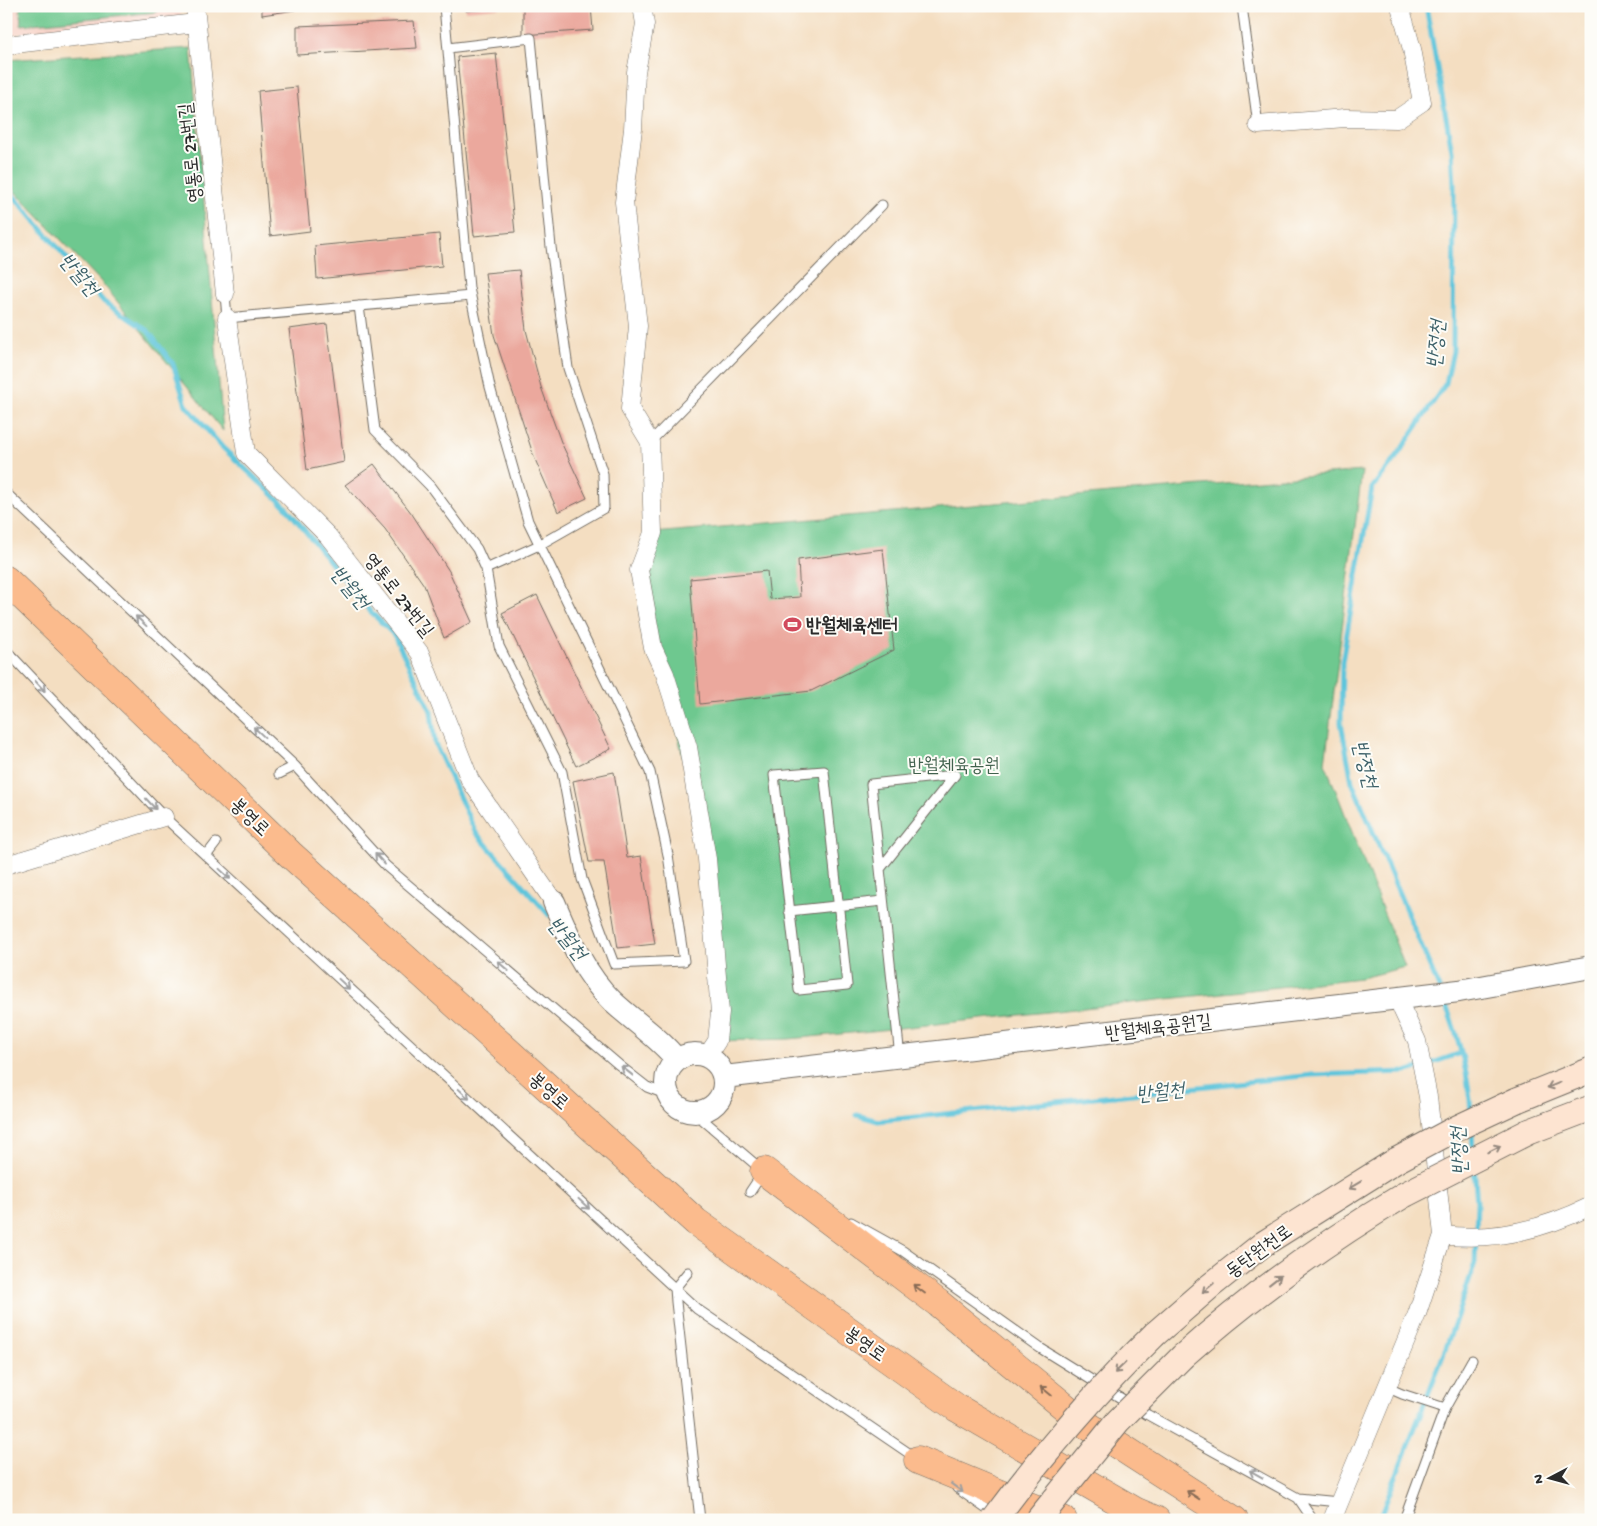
<svg xmlns="http://www.w3.org/2000/svg" width="1597" height="1526" viewBox="0 0 1597 1526" font-family="'Gochi Hand','Poor Story',sans-serif">
	<style>
		.built { fill: #f7d1c6 }
		.green { fill: #6ec88f; stroke: #4c7a5d }
		.lines { fill: none; stroke-linecap: round; stroke-linejoin: round }
		.stream { stroke: #5ec5db; stroke-width: 5 }
		.building { fill: #eba89d }
		.service-casing { stroke: #716a60; stroke-width: 11 }
		.minor-casing { stroke: #716a60; stroke-width: 19 }
		.tertiary-casing { stroke: #716a60; stroke-width: 24 }
		.secondary-casing { stroke: #716a60; stroke-width: 27 }
		.trunk-casing { stroke: #716a60; stroke-width: 29 }
		.service { stroke: #fff; stroke-width: 9 }
		.minor { stroke: #fff; stroke-width: 18 }
		.tertiary { stroke: #fff; stroke-width: 22 }
		.secondary { stroke: #fde4d1; stroke-width: 25 }
		.trunk { stroke: #fbbb8d; stroke-width: 28 }
		.secondary-bridge-casing { stroke: #716a60; stroke-width: 27; stroke-linecap: butt }
		.secondary-bridge { stroke: #fde4d1; stroke-width: 25 }
		.oneway { stroke: #a0a0a0 }
		.oneway2 { stroke: #94887e }
		.oneway3 { stroke: #896c57 }
		.labels { text-anchor: middle; stroke-width: 4; stroke-linejoin: round; paint-order: stroke }
		.street-label { font-size: 19px; fill: #2b2b2b; stroke: #fdfcf7 }
		.poi-label { font-size: 19px; font-weight: bold; fill: #2b2b2b; stroke: #fdfcf7; text-anchor: start }
		.park-label { font-size: 19px; fill: #42624e; stroke: #fdfcf7 }
		.water-label { font-size: 20px; font-style: italic; fill: #3d6169; stroke: #fdfcf7 }
	</style>
	<rect width="100%" height="100%" fill="#fdfcf7"/>
	<filter id="ink" filterUnits="userSpaceOnUse"><feTurbulence type="fractalNoise" baseFrequency=".02" numOctaves="2"/><feDisplacementMap in="SourceGraphic" scale="10" xChannelSelector="R" yChannelSelector="G"/><feConvolveMatrix kernelMatrix="1 2 1 2 8 2 1 2 1" color-interpolation-filters="sRGB"/></filter>
	<filter id="wash" filterUnits="userSpaceOnUse"><feTurbulence type="fractalNoise" baseFrequency=".0096" numOctaves="4" result="noise"/><feDisplacementMap in="SourceGraphic" scale="20" xChannelSelector="R" yChannelSelector="G"/><feGaussianBlur stdDeviation="1.12" result="paint"/><feColorMatrix in="noise" values="0 0 0 0 0 0 0 0 0 0 0 0 0 0 0 0 0 1.4 0 .05"/><feComposite in="paint" operator="in"/></filter>
	<g filter="url(#wash)">
		<rect width="100%" height="100%" fill="#f4dec1"/>
		<path class="built" d="M6,6H180L181,19L6,35Z"/>
		<path class="green" d="M20,6H157V12L21,25Z
			M191,48L223,431L103,284L6,182V60Z
			M1362,471L1325,763L1405,967L1361,978L872,1031L789,1039L717,1041L707,859L639,570L653,533Z"/>
		<g class="lines">
			<path class="stream" d="M1426,6L1452,151L1454,185L1453,351L1446,383L1395,459L1372,488L1342,662L1341,723L1352,782L1439,988
				M6,187L104,302L148,331L173,364L186,405L222,447L285,506L369,610L394,635L431,711L435,744L476,833L549,915
				M1443,998C1458,1035 1469,1073 1471,1113
				M857,1115L878,1121L1312,1075L1406,1072L1461,1053
				M1472,1129L1473,1153
				M1379,1520L1446,1348L1475,1263L1477,1203L1474,1166"/>
		</g>
		<g id="blocks">
			<path class="building" d="M262,6H295V10L262,15Z
				M465,6H499L500,8L466,11Z
				M523,6H591L593,30L523,35Z
				M414,21L417,48L297,55V26Z
				M496,53L515,232L474,236L457,57Z
				M297,87L310,231L270,236L258,91Z
				M439,234L442,266L317,279L315,246Z
				M519,270L526,330L541,387L561,442L587,498L558,512L534,457L494,335L485,273Z
				M327,324L344,462L307,470L289,329Z
				M374,464L412,514L449,571L472,622L444,638L424,585L385,529L345,485Z
				M883,549L894,650L811,691L700,704L690,579L767,571L770,599L800,597L798,560Z
				M537,595L611,749L576,766L502,613Z
				M614,772L627,858L641,856L655,944L618,948L604,862H589L573,781Z"/>
		</g>
	</g>
	<g filter="url(#ink)">
		<use href="#blocks" fill-opacity="0" stroke="#716a60" stroke-width="1"/>
		<g class="lines">
			<defs>
				<path id="service" d="M444,6L469,288L490,387L528,521L650,772L668,855L684,961L614,964L582,879L562,772L499,646L486,569
					M1242,6L1258,125
					M225,294L227,318L471,296
					M359,306L375,430L430,486L477,549L486,569L539,545L604,508L603,474L568,368L551,247L531,38L448,48
					M650,442L882,205
					M6,493L295,766L386,866L619,1065L647,1087L668,1095
					M6,650L164,817L697,1309L916,1458
					M824,771L847,985L799,990L774,775Z
					M279,774L295,766
					M206,856L216,843
					M880,869L955,775L871,784L900,1057
					M789,911L883,901
					M695,1113L762,1170
					M750,1192L762,1174
					M851,1222L903,1251L1040,1348L1148,1415L1298,1498L1339,1502
					M688,1272L675,1288L676,1302L700,1520
					M1386,1387L1402,1394L1445,1408
					M957,1488L995,1515
					M1298,1498L1313,1520
					M1404,1520L1445,1408L1472,1360"/>
				<path id="minor" d="M195,6L225,294
					M642,6L645,24L636,72L633,129L624,202L638,326L630,409L650,442L653,533L639,570L653,648L665,674L688,747L707,859L720,1012L717,1041L707,1056
					M6,45L196,23
					M1258,125L1345,118L1397,119L1422,102L1412,49L1400,6
					M227,318L246,453L328,536L420,653L470,780L554,902
					M6,865L164,817
					M1443,1235C1495,1242 1544,1229 1591,1206
					M1332,1520L1417,1314L1443,1235L1428,1097L1417,1041L1402,1009L1400,997"/>
				<path id="tertiary" d="M554,902C569,937 584,974 612,1001C633,1021 659,1037 677,1060
					M666 1083a29 29 0 1 1 58 0a29 29 0 1 1-58 0Z
					M724,1077L1459,991L1591,967"/>
				<path id="secondary" d="M1517,1100L1591,1070
					M1528,1132L1591,1108
					M1155,1334L1209,1287L1263,1244L1397,1160
					M1183,1356C1252,1295 1325,1242 1404,1195"/>
				<path id="trunk" d="M6,580L290,854L696,1222L957,1408L1135,1511L1156,1520
					M764,1171L938,1303L1087,1425L1234,1520
					M918,1460L1063,1520"/>
			</defs>
			<use href="#service" class="service-casing"/>
			<use href="#minor" class="minor-casing"/>
			<use href="#tertiary" class="tertiary-casing"/>
			<use href="#secondary" class="secondary-casing"/>
			<use href="#trunk" class="trunk-casing"/>
			<use href="#service" class="service"/>
			<use href="#minor" class="minor"/>
			<use href="#tertiary" class="tertiary"/>
			<use href="#secondary" class="secondary"/>
			<use href="#trunk" class="trunk"/>
			<defs>
				<path id="secondary-bridge" d="M1397,1160L1457,1128L1517,1100
					M1404,1195L1528,1132
					M994,1520C1043,1454 1096,1392 1155,1334
					M1038,1520L1118,1421L1183,1356"/>
			</defs>
			<use href="#secondary-bridge" class="secondary-bridge-casing"/>
			<use href="#secondary-bridge" class="secondary-bridge"/>
		</g>
		<defs><path id="oneway-shaft" d="M-6 0H5M1.5-3L5.5 0L1.5 3" fill="none" stroke-width="1.6" stroke-linecap="round" stroke-linejoin="round" transform="scale(1.25)"/></defs>
		<g class="oneway">
			<use href="#oneway-shaft" transform="translate(141 621) rotate(-137)"/>
			<use href="#oneway-shaft" transform="translate(40 686) rotate(47)"/>
			<use href="#oneway-shaft" transform="translate(259 732) rotate(-137)"/>
			<use href="#oneway-shaft" transform="translate(151 804) rotate(47)"/>
			<use href="#oneway-shaft" transform="translate(380 859) rotate(-132)"/>
			<use href="#oneway-shaft" transform="translate(225 874) rotate(43)"/>
			<use href="#oneway-shaft" transform="translate(503 966) rotate(-139)"/>
			<use href="#oneway-shaft" transform="translate(344 984) rotate(43)"/>
			<use href="#oneway-shaft" transform="translate(627 1071) rotate(-142)"/>
			<use href="#oneway-shaft" transform="translate(464 1094) rotate(43)"/>
			<use href="#oneway-shaft" transform="translate(584 1204) rotate(43)"/>
			<use href="#oneway-shaft" transform="translate(1256 1474) rotate(-151)"/>
			<use href="#oneway-shaft" transform="translate(957 1488) rotate(36)"/>
		</g>
		<g class="oneway2">
			<use href="#oneway-shaft" transform="translate(1554 1085) rotate(158)"/>
			<use href="#oneway-shaft" transform="translate(1494 1149) rotate(-26)"/>
			<use href="#oneway-shaft" transform="translate(1355 1185) rotate(149)"/>
			<use href="#oneway-shaft" transform="translate(1275 1280) rotate(-38)"/>
			<use href="#oneway-shaft" transform="translate(1208 1288) rotate(140)"/>
			<use href="#oneway-shaft" transform="translate(1120 1368) rotate(136)"/>
		</g>
		<g class="oneway3">
			<use href="#oneway-shaft" transform="translate(919 1289) rotate(-143)"/>
			<use href="#oneway-shaft" transform="translate(1046 1391) rotate(-141)"/>
			<use href="#oneway-shaft" transform="translate(1193 1495) rotate(-147)"/>
		</g>
	</g>
	<defs>
		<symbol id="stadium-bare" viewBox="-9 -9 18 18"><path d="M0-5a6.5 5 0 1 0 0 10a6.5 5 0 1 0 0-10ZM-3.5-1.8h7v3.6h-7Z" fill="#d1495b" stroke="#fdfcf7" stroke-width="2.5" paint-order="stroke"/></symbol>
	</defs>
	<g fill-rule="evenodd">
		<use href="#stadium-bare" x="780" y="612" width="25" height="25"/>
	</g>
	<g class="labels">
		<g class="street-label">
			<text transform="translate(189 153) rotate(-96)" y="7">영통로 27번길</text>
			<text transform="translate(400 594) rotate(52)" y="7">영통로 27번길</text>
			<text transform="translate(251 816) rotate(44)" y="7">봉영로</text>
			<text transform="translate(1158 1026) rotate(-7)" y="7">반월체육공원길</text>
			<text transform="translate(550 1090) rotate(42)" y="7">봉영로</text>
			<text transform="translate(1258 1250) rotate(-36)" y="7">동탄원천로</text>
			<text transform="translate(866 1343) rotate(35)" y="7">봉영로</text>
		</g>
		<g class="poi-label">
			<text x="806" y="631">반월체육센터</text>
		</g>
		<g class="park-label">
			<text x="954" y="771">반월체육공원</text>
		</g>
		<g class="water-label">
			<text transform="translate(80 274) rotate(50)" y="7">반월천</text>
			<text transform="translate(1435 344) rotate(-85)" y="7">반정천</text>
			<text transform="translate(351 587) rotate(51)" y="7">반월천</text>
			<text transform="translate(1366 764) rotate(76)" y="7">반정천</text>
			<text transform="translate(568 938) rotate(51)" y="7">반월천</text>
			<text transform="translate(1160 1091) rotate(-6)" y="7">반월천</text>
			<text transform="translate(1458 1151) rotate(-93)" y="7">반정천</text>
		</g>
	</g>
	<rect width="1597" height="1526" fill="none" stroke="#fdfcf7" stroke-width="25"/>
	<g transform="translate(1550 1478) rotate(264)" stroke="#fdfcf7" stroke-width="4" paint-order="stroke">
	<path d="M0-4L9 19L0 12L-9 19Z" fill="#2b2b2b"/>
	<text y="-8" font-size="14" font-weight="bold" text-anchor="middle" fill="#2b2b2b">N</text>
	</g>
</svg>
